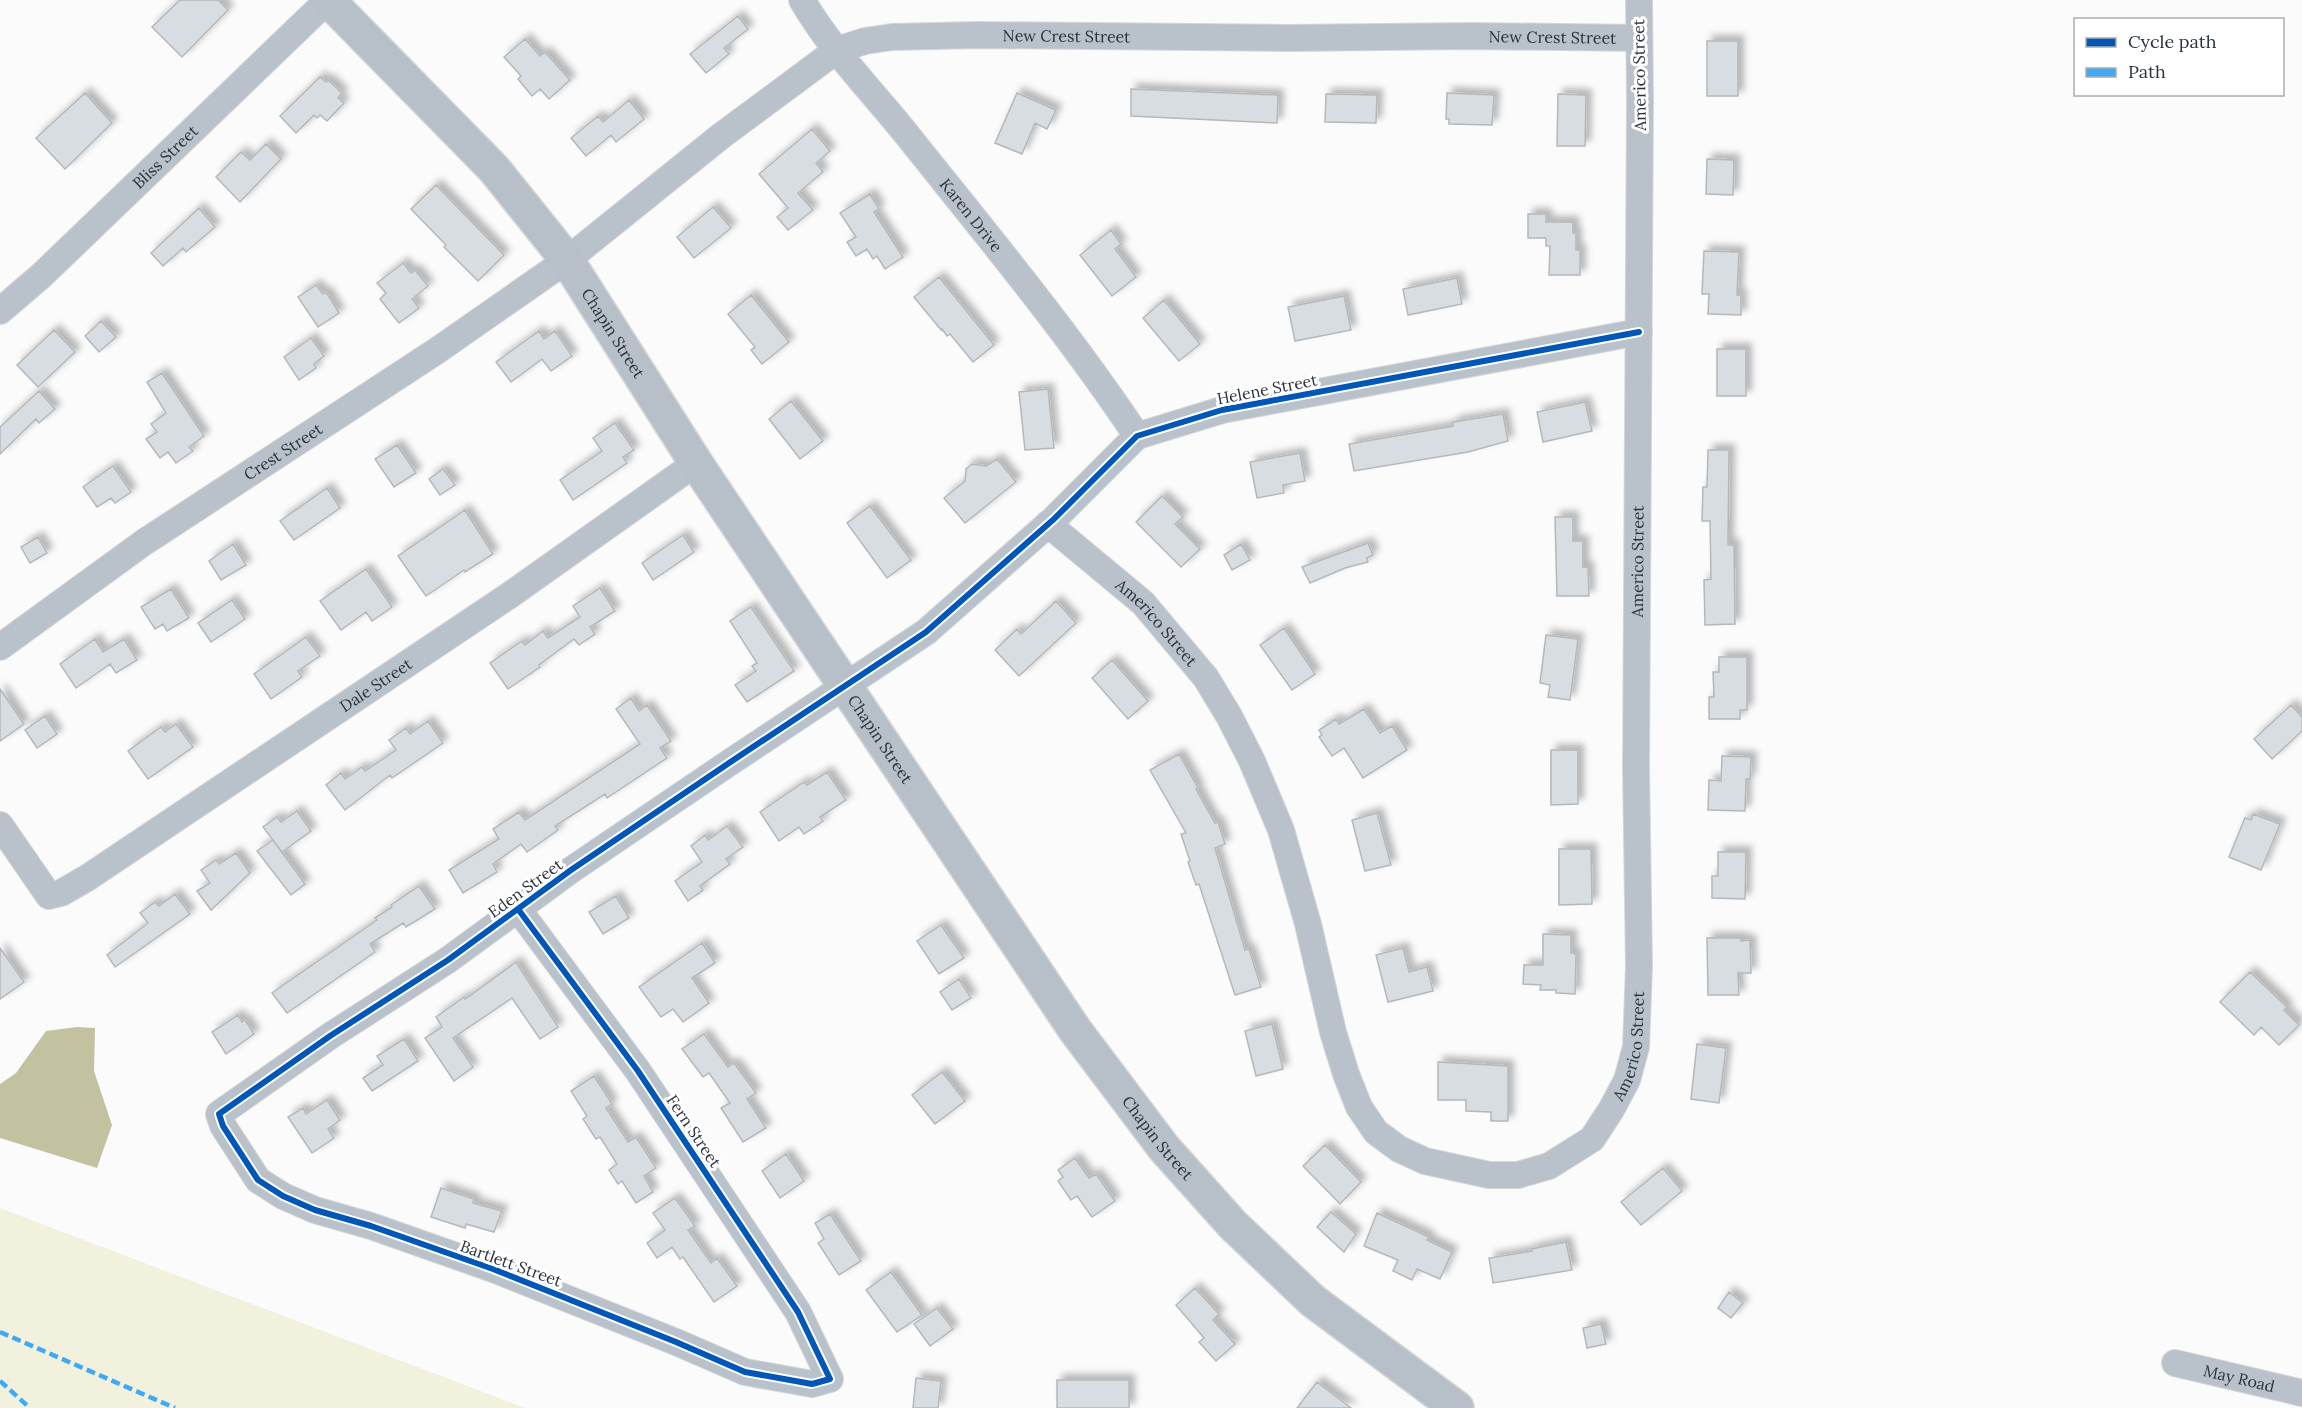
<svg xmlns="http://www.w3.org/2000/svg" width="2302" height="1408" viewBox="0 0 2302 1408" font-family="Lora,serif">
	<style>
		.green { fill: #f1f1dd }
		.water { fill: #c2c2a0 }
		.building { fill: #d8dde1; stroke: #b4b8bc; stroke-width: 1.5; filter: url(#shadow) }
		.lines { fill: none; stroke-linecap: round; stroke-linejoin: round }
		.minor-casing { stroke: #d5d7d9; stroke-width: 28 }
		.secondary-casing { stroke: #d5d7d9; stroke-width: 36 }
		.minor { stroke: #b9c1cb; stroke-width: 26 }
		.secondary { stroke: #b7c0c9; stroke-width: 33 }
		.quiet { stroke: #3fa9f5; stroke-width: 4.5; stroke-dasharray: 9 4.5; stroke-linecap: butt }
		.cycleway-casing { stroke: #fff; stroke-width: 10 }
		.cycleway { stroke: #0057b8; stroke-width: 6 }
		.labels { text-anchor: middle; stroke-width: 6; stroke-linejoin: round; paint-order: stroke }
		.street-label { font-size: 16px; fill: #2a323c; stroke: #fff }
	</style>
	<defs>
		<filter id="shadow"><feDropShadow dx="5.5" dy="-5.5" stdDeviation="3" flood-color="#0004"/></filter>
	</defs>
	<rect width="100%" height="100%" fill="#fbfbfb"/>
	<path class="green" d="M0,1208L525,1408H0Z"/>
	<path class="water" d="M77,1027L95,1028L94,1071L112,1125L97,1168L0,1138V1084L16,1073L46,1031Z"/>
	<path class="building" d="M180,0H218L228,10L182,57L152,27Z
		M738,16L748,29L724,48L729,54L706,73L690,54Z
		M525,39L540,56L545,52L570,80L549,99L540,89L532,96L518,79L521,76L504,57Z
		M1707,41H1738V96H1707Z
		M320,77L326,82L328,80L342,93L338,98L344,103L327,121L320,115L317,118L314,115L296,133L280,116Z
		M1131,89L1278,95L1277,123L1131,116Z
		M85,93L112,123L65,169L36,138Z
		M1017,93L1056,110L1047,129L1035,123L1022,154L995,143Z
		M1447,93L1494,95L1492,125L1449,124V119H1446Z
		M1326,94L1377,95L1376,123L1325,122Z
		M1558,94L1586,95L1585,146H1557Z
		M629,100L644,119L616,142L611,135L586,156L571,138L598,116L603,122Z
		M812,129L830,151L816,163L823,172L798,193L813,210L788,230L777,217L788,208L759,174Z
		M266,144L281,159L240,202L216,177L241,152L250,160Z
		M1707,159L1734,160L1733,195L1706,194Z
		M436,185L504,255L478,281L444,247L446,245L411,209Z
		M870,194L879,209L874,212L903,257L885,269L877,256L873,259L867,249L856,256L847,242L856,237L840,213Z
		M713,207L731,228L694,258L677,237Z
		M199,208L215,227L186,252L183,248L163,266L151,253Z
		M1528,214H1546V222H1573V233H1576V250H1580V275H1549L1550,246H1546V238H1528Z
		M1111,230L1121,244L1115,249L1136,277L1112,296L1080,255Z
		M1704,251L1739,252L1737,295H1741V315L1708,314L1709,294H1702Z
		M403,263L411,273L415,270L428,286L412,299L419,308L399,323L380,299L386,293L377,283Z
		M939,277L994,345L973,362L950,334L947,336L942,329L941,330L914,297Z
		M1457,278L1462,304L1408,315L1403,289Z
		M316,285L323,294L326,292L339,313L318,327L298,297Z
		M751,295L789,342L762,364L751,350L755,347L728,314Z
		M1344,296L1351,330L1295,341L1288,307Z
		M1164,300L1200,344L1179,361L1143,318Z
		M101,321L116,337L99,352L85,336Z
		M54,330L75,352L38,387L17,365Z
		M539,331L544,339L555,331L572,356L551,371L542,359L511,382L496,362Z
		M311,338L324,356L314,364L316,368L299,380L284,357Z
		M1717,349H1746V396H1717Z
		M162,373L204,436L189,447L193,451L176,463L168,452L160,458L146,439L157,432L151,424L166,413L147,382Z
		M1048,389L1054,448L1025,450L1019,392Z
		M39,391L55,409L39,423L36,419L0,454V427Z
		M791,401L823,441L800,459L769,419Z
		M1585,402L1592,431L1543,442L1537,412Z
		M1503,414L1508,441L1468,452L1354,471L1349,444L1453,426V422Z
		M615,423L634,450L623,457L627,463L573,500L560,480L602,451L593,438Z
		M397,445L416,473L394,487L375,459Z
		M1708,450H1729L1728,545H1734L1735,624L1705,625L1704,580L1711,579L1710,521H1702L1703,487H1707Z
		M1300,453L1305,481L1283,485L1284,493L1257,498L1250,462Z
		M997,459L1016,482L965,523L944,498L965,481L966,469L972,464L986,466Z
		M113,466L131,492L115,503L111,498L97,507L83,487Z
		M443,469L455,485L440,495L429,479Z
		M327,488L340,508L294,540L280,521Z
		M1162,496L1183,517L1175,524L1200,549L1181,567L1136,522Z
		M870,506L911,560L887,578L847,523Z
		M465,510L493,554L465,572L464,570L426,596L398,556Z
		M1555,517H1573V541H1583V567H1588L1589,596H1557Z
		M683,535L694,552L653,580L642,563Z
		M38,537L47,553L30,563L21,547Z
		M1368,543L1373,555L1367,558L1368,562L1345,568L1310,583L1302,567Z
		M233,544L246,565L221,580L209,561Z
		M1241,544L1250,560L1232,570L1224,555Z
		M366,569L392,607L372,621L366,612L341,630L320,601Z
		M600,588L615,611L590,627L595,634L579,645L574,639L539,665L540,667L508,689L490,663L522,641L525,645L543,631L548,638L580,617L573,606Z
		M171,589L189,618L167,631L163,624L155,629L141,607Z
		M232,600L245,619L211,642L198,623Z
		M1056,601L1076,623L1019,676L995,650L1017,629L1021,634Z
		M751,607L794,671L747,702L735,685L756,671L752,666L757,663L730,621Z
		M1284,628L1315,674L1292,690L1260,645Z
		M1546,635L1578,639L1570,700L1548,697L1550,685L1540,683Z
		M306,637L320,656L298,671L302,677L271,699L254,674Z
		M95,639L103,652L124,639L137,660L116,673L110,664L76,688L60,664Z
		M1719,657H1747V710H1740V719H1709V697H1714L1713,672H1719Z
		M1112,660L1148,701L1128,719L1092,678Z
		M0,689L24,724L0,741Z
		M631,698L639,711L647,705L671,741L660,748L667,758L607,798L605,794L555,826L558,830L527,852L521,844L493,864L497,872L463,893L449,870L499,839L493,829L519,812L525,820L640,744L616,709Z
		M2291,705L2302,717V731L2272,759L2254,739Z
		M1364,709L1380,733L1392,726L1407,750L1363,778L1344,748L1332,756L1319,737L1322,735L1319,730L1336,719L1339,724Z
		M45,716L57,734L37,748L25,730Z
		M428,721L443,743L392,778L390,775L345,810L326,785L341,773L345,779L362,767L365,771L396,750L389,740L406,728L410,734Z
		M176,724L193,747L148,779L128,751L161,727L165,732Z
		M1551,750H1578V804L1551,805Z
		M1179,754L1198,788L1196,789L1215,823L1218,822L1225,844L1215,848L1245,950L1249,949L1261,987L1235,995L1199,884L1196,885L1188,862L1190,861L1181,834L1186,833L1150,770Z
		M1722,756L1751,757L1750,779H1746L1745,811L1708,810L1709,780L1721,781Z
		M827,772L846,800L820,817L823,821L804,834L799,827L779,841L760,812L804,782L807,785Z
		M297,811L311,831L282,852L263,827L277,817L281,822Z
		M1377,813L1391,865L1365,871L1352,820Z
		M2253,814L2280,824L2261,870L2229,857L2245,818L2251,820Z
		M727,826L743,847L726,859L730,864L700,886L703,890L688,901L675,881L702,862L691,846L705,835L708,840Z
		M273,840L305,884L291,895L257,851Z
		M1559,849H1591L1592,904L1559,905Z
		M1718,852H1746L1745,899L1712,898V876H1718Z
		M236,853L250,873L211,910L197,891L210,883L201,870L216,860L219,864Z
		M419,886L435,909L406,927L403,923L370,944L375,952L287,1013L272,993L377,920L375,918L392,907L391,905Z
		M175,894L190,914L115,967L107,955L148,923L140,913L155,902L159,906Z
		M616,896L629,918L603,934L589,912Z
		M941,925L964,958L939,974L917,941Z
		M1543,934L1571,935V953L1576,954L1575,994L1556,993V990H1540L1541,985L1523,984L1524,965H1543Z
		M1707,938H1741V941L1750,940L1751,973H1738L1739,995H1708Z
		M702,943L715,963L692,978L709,1003L683,1022L673,1009L661,1017L639,987Z
		M0,948L24,982L0,999Z
		M1403,948L1409,972L1427,967L1433,991L1388,1002L1376,955Z
		M516,962L558,1027L540,1039L512,998L453,1038L473,1067L454,1081L425,1038L442,1027L436,1017L464,997L465,999Z
		M2250,972L2287,1007L2284,1010L2299,1025L2279,1045L2261,1027L2254,1035L2220,1002Z
		M959,979L971,998L952,1010L940,992Z
		M238,1015L242,1022L245,1020L254,1034L226,1054L212,1032Z
		M1272,1024L1283,1069L1256,1076L1245,1031Z
		M704,1034L728,1067L734,1063L756,1093L747,1099L766,1128L743,1142L721,1108L730,1103L709,1073L703,1077L682,1049Z
		M404,1039L418,1061L372,1091L363,1078L383,1065L377,1056Z
		M1697,1044L1726,1048L1719,1103L1691,1099Z
		M1438,1062L1508,1066V1121H1491V1112L1466,1111V1100H1438Z
		M942,1072L965,1101L935,1124L912,1095Z
		M594,1076L612,1104L606,1108L628,1142L636,1137L656,1168L644,1176L653,1192L636,1203L622,1181L618,1184L609,1170L617,1164L600,1137L596,1139L583,1119L587,1116L571,1091Z
		M327,1100L340,1120L328,1129L334,1138L312,1153L288,1117L303,1108L306,1114Z
		M1325,1145L1361,1182L1340,1204L1303,1166Z
		M786,1154L804,1181L780,1198L762,1171Z
		M1075,1158L1089,1178L1096,1174L1115,1201L1092,1217L1077,1196L1071,1200L1058,1181L1063,1177L1058,1170Z
		M1663,1168L1682,1191L1641,1225L1621,1202Z
		M441,1188L474,1199L473,1203L502,1211L494,1232L466,1224L465,1228L431,1217Z
		M675,1198L695,1226L688,1230L711,1263L717,1258L737,1286L714,1302L683,1257L680,1259L672,1247L657,1258L647,1243L665,1230L653,1213Z
		M1331,1212L1356,1234L1344,1252L1317,1227Z
		M1377,1213L1429,1237L1427,1240L1452,1252L1440,1279L1417,1269L1412,1280L1393,1271L1398,1260L1364,1246Z
		M830,1214L861,1261L839,1275L818,1243L824,1239L815,1223Z
		M1566,1242L1572,1270L1493,1283L1489,1258L1532,1251L1531,1249Z
		M891,1272L922,1315L897,1332L866,1290Z
		M1195,1288L1219,1314L1213,1320L1235,1344L1216,1361L1199,1342L1204,1338L1176,1305Z
		M1729,1292L1743,1303L1731,1318L1718,1308Z
		M937,1308L953,1329L930,1346L914,1324Z
		M1601,1324L1606,1344L1587,1348L1583,1328Z
		M916,1378L941,1381L938,1408H913Z
		M1057,1380H1129V1408H1057Z
		M1317,1382L1351,1408H1297Z"/>
	<g class="lines">
		<defs>
			<g id="minor">
				<path id="s1" d="M802,0C831,50 872,91 908,136C986,234 1067,331 1137,436"/>
				<path id="s2" d="M0,311L42,275L328,0"/>
				<path id="s3" d="M1048,524L1143,603L1206,678L1229,716L1252,761L1281,830L1308,924L1333,1032L1346,1074L1359,1107L1376,1132L1399,1149L1425,1161L1489,1175H1518L1549,1166L1592,1139L1611,1110L1627,1080L1636,1047L1639,966L1636,767L1640,101L1639,0"/>
				<path id="s4" d="M0,647L143,543L438,350L567,260L721,136L837,50L865,41L892,37L978,35L1288,38L1472,36L1639,38"/>
				<path id="s5" d="M0,825L49,896L61,893L87,878L510,595L696,463"/>
				<path d="M518,909L638,1071L798,1312L830,1379L812,1384L745,1372L676,1342L493,1269L371,1226L315,1210L283,1196L258,1180L223,1126L219,1114L330,1036L448,960L571,870L729,763L926,632L1054,519L1137,436L1222,410L1639,332"/>
				<path id="s6" d="M2175,1363L2302,1393"/>
			</g>
			<g id="secondary">
				<path id="s7" d="M328,0L494,169L567,260L696,463L1075,1030L1164,1148L1233,1225L1313,1301L1457,1408"/>
			</g>
		</defs>
		<use href="#minor" class="minor-casing"/>
		<use href="#secondary" class="secondary-casing"/>
		<use href="#minor" class="minor"/>
		<use href="#secondary" class="secondary"/>
		<path class="quiet" d="M0,1332L175,1408
			M0,1381L30,1408"/>
		<defs>
			<path id="cycleway" d="M518,909L638,1071L798,1312L830,1379L812,1384L745,1372L676,1342L493,1269L371,1226L315,1210L283,1196L258,1180L223,1126L219,1114L330,1036L448,960L571,870L729,763L926,632L1054,519L1137,436L1222,410L1639,332"/>
		</defs>
		<use href="#cycleway" class="cycleway-casing"/>
		<use href="#cycleway" class="cycleway"/>
	</g>
	<g class="labels">
		<g class="street-label">
			<text dy="6" stroke="none"><textPath href="#s4" startOffset="1260">New Crest Street</textPath></text>
			<text dy="6" stroke="none"><textPath href="#s4" startOffset="1746">New Crest Street</textPath></text>
			<text transform="translate(1639 75) rotate(-91)" y="6">Americo Street</text>
			<text dy="6" stroke="none"><textPath href="#s2" startOffset="226">Bliss Street</textPath></text>
			<text dy="6" stroke="none"><textPath href="#s1" startOffset="274">Karen Drive</textPath></text>
			<text dy="6" stroke="none"><textPath href="#s7" startOffset="440">Chapin Street</textPath></text>
			<text transform="translate(1267 389) rotate(-11)" y="6">Helene Street</text>
			<text dy="6" stroke="none"><textPath href="#s4" startOffset="344">Crest Street</textPath></text>
			<text dy="6" stroke="none"><textPath href="#s3" startOffset="1533">Americo Street</textPath></text>
			<text dy="6" stroke="none"><textPath href="#s3" startOffset="147">Americo Street</textPath></text>
			<text dy="6" stroke="none"><textPath href="#s5" startOffset="476">Dale Street</textPath></text>
			<text dy="6" stroke="none"><textPath href="#s7" startOffset="926">Chapin Street</textPath></text>
			<text transform="translate(525 888) rotate(-36)" y="6">Eden Street</text>
			<text dy="6" stroke="none"><textPath href="#s3" startOffset="1047">Americo Street</textPath></text>
			<text transform="translate(694 1131) rotate(56)" y="6">Fern Street</text>
			<text dy="6" stroke="none"><textPath href="#s7" startOffset="1412">Chapin Street</textPath></text>
			<text transform="translate(511 1263) rotate(20)" y="6">Bartlett Street</text>
			<text dy="6" stroke="none"><textPath href="#s6" startOffset="66">May Road</textPath></text>
		</g>
	</g>
	<rect x="2074" y="18" width="210" height="78" fill="#ffffff" stroke="#aaadb1" stroke-width="1.5"/>
	<rect x="2086" y="38" width="30" height="9" fill="#0057b8" stroke="#aaadb1" stroke-width="1.5"/>
	<text x="2128" y="48" font-size="18" fill="#2a323c">Cycle path</text>
	<rect x="2086" y="68" width="30" height="9" fill="#3fa9f5" stroke="#aaadb1" stroke-width="1.5"/>
	<text x="2128" y="78" font-size="18" fill="#2a323c">Path</text>
</svg>
